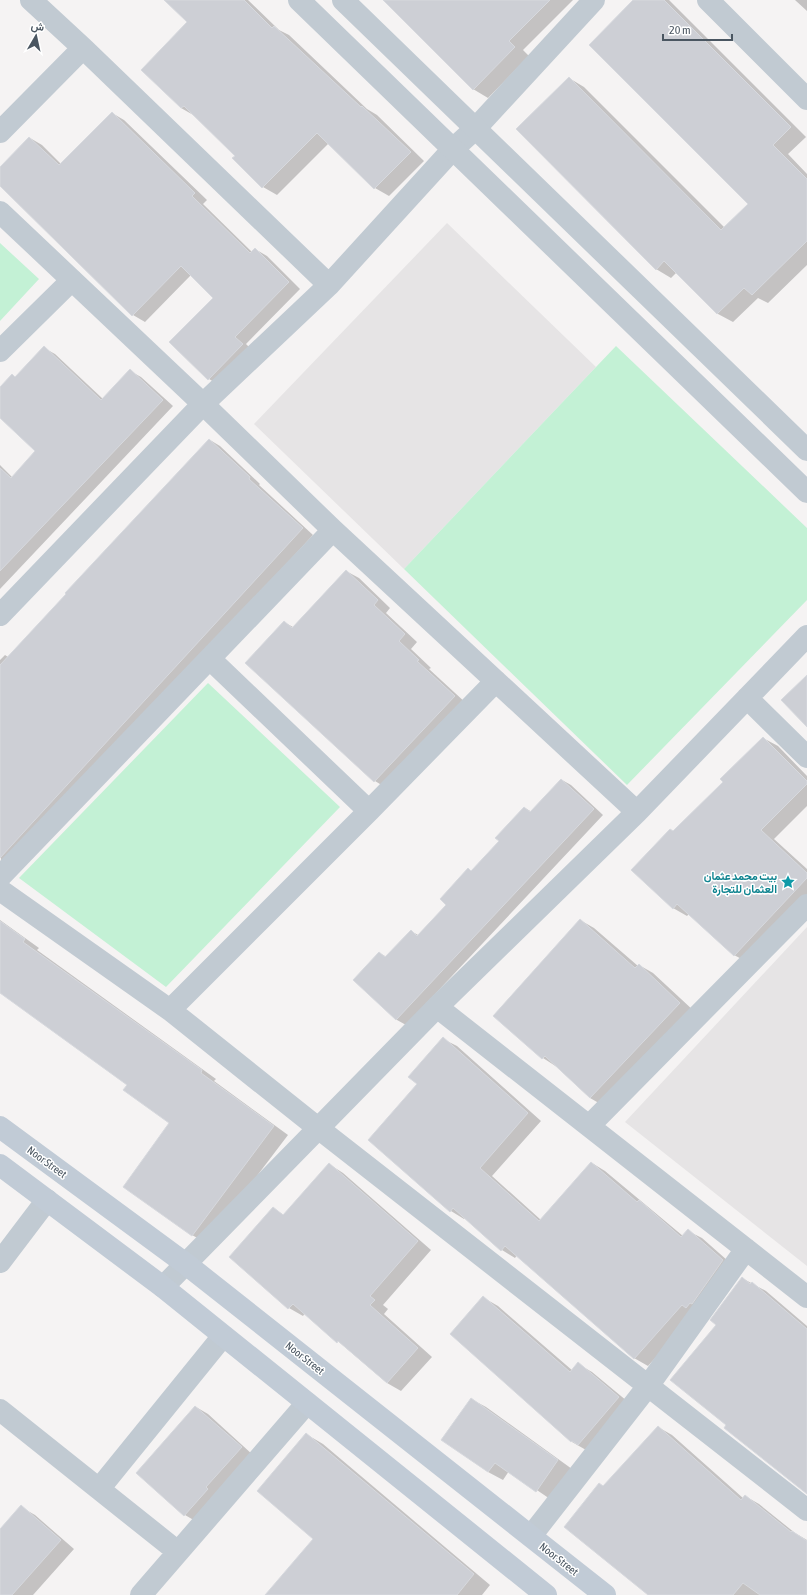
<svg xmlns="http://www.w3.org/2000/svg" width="807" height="1595" viewBox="0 0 807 1595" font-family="'Asap Condensed',Vazirmatn,sans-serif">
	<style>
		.education { fill: #e6e4e5 }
		.green { fill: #c3f1d5 }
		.shadow { fill: #0003 }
		.building { fill: #cdcfd5; stroke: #d7d9de }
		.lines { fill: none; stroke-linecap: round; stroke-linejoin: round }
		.minor { stroke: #c1cad2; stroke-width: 22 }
		.tertiary { stroke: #c1cad2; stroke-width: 22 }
		.secondary { stroke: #c1cbd6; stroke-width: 22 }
		.labels { text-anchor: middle; stroke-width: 3; stroke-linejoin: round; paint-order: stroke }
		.culture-label { font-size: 11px; font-weight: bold; fill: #0d838f; stroke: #fff; text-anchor: end }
		.street-label { font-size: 11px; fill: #4a5661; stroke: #fff }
	</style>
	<rect width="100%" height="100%" fill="#f5f3f3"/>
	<path class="education" d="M447,223L596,367L404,569L254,424Z
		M807,927V1266L625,1122Z"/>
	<path class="green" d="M0,243L39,279L0,321Z
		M616,346L807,528V600L627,785L404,569Z
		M208,683L340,807L166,987L19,878Z"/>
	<path class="shadow" d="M166,0H248L279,30L289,35L367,109L377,115L424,161L389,196L375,188L329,143L277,195L263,187L234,158L236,156L195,116L181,108L189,22Z
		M384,0H573L523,50L529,56L488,98L473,89Z
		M635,0H669L806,137L788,154L807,174V265L768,303L758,298L733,322L718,314L677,272L671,278L656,269L569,78L584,87L725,228L749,204Z
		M795,0H807V11Z
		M112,113L124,120L207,200L203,204L252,252L255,249L267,256L300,289L246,344L254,352L221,386L209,379L214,298L191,275L145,322L133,315L0,185V168L30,138L42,145L61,164Z
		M44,348L55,354L103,399L130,371L141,377L173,406L0,589V465L13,478L37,451L0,417V388L12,375L16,377Z
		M210,440L220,446L260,484L259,485L313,535L1,874L0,660L5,655L8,657Z
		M346,571L359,578L390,608L386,613L417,642L411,649L431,668L429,669L467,704L388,789L375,781L247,663L284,622L293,627Z
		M763,738L778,746L807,776V806L774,839L807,869V901L749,963L734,955L689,914L687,916L673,908L725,782Z
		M562,780L571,785L603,815L406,1025L397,1020L354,980L379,953L387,957L411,931L418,935L447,905L472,872L500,841L525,808L532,812Z
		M0,920L39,948L37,950L216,1079L214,1081L288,1135L206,1243L192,1235L170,1123L128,1085L0,992Z
		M580,920L594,928L638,966L639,965L653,973L694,1011L604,1106L590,1098L557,1067L543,1058L494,1015Z
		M443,1039L457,1046L541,1121L492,1176L541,1220L592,1163L605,1171L683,1236L688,1231L702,1238L736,1268L648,1366L634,1358L517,1255L515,1258L502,1250L465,1218L464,1219L451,1211L370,1140L418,1084Z
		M329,1164L343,1173L431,1250L383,1305L388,1309L384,1314L432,1357L401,1391L387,1383L305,1313L303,1316L289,1308L274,1209L284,1215Z
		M742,1278L766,1291L807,1326V1493L727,1425L717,1325Z
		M484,1298L498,1306L573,1371L578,1364L592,1372L633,1406L586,1450L572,1442L451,1334Z
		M471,1399L486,1407L572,1469L550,1499L509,1471L503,1480L488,1472L443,1439Z
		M196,1407L208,1414L253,1455L197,1522L185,1515Z
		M658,1427L672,1435L743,1498L745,1496L759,1504L795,1533L807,1540V1595H650L604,1487Z
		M306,1434L323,1444L490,1585L482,1595H267L314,1539Z
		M21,1507L35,1515L74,1549L33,1595H1L0,1530Z"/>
	<path class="building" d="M164,0H244L272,28L274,26L361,107L362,106L411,152L374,189L317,133L262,188L232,158L235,156L184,106L181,108L141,70L187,22Z
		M383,0H550L509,41L515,47L473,90Z
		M633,0H664L791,127L773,145L807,179V241L752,295L744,288L717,314L664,261L656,270L516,129L569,77L721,230L748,204L589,45Z
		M112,112L195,193L192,196L250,253L255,248L289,282L235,337L243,344L208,380L169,342L213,298L181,266L132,316L0,186V167L29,137L59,165Z
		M44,346L101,400L130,369L163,400L0,571V468L11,478L35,451L0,418V387L12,374L15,377Z
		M209,439L250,477L249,479L303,528L0,858V665L66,594L65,593Z
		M346,570L378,600L374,605L405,634L399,641L419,660L417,661L455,696L374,782L245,663L284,621L292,628Z
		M807,675V727L781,700Z
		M763,737L807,781V784L761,830L807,873V878L734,956L677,904L673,909L631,870L670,829L673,831L723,782L720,779Z
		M561,779L594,809L396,1020L353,980L379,952L385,957L411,930L417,936L446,905L440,899L468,868L471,871L499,841L495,838L524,807L530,812Z
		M580,919L635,968L639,964L680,1003L590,1098L545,1056L542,1059L493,1016Z
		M0,921L25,939L23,942L202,1070L201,1073L274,1126L192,1236L123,1187L169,1123L123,1090L127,1085L0,993Z
		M443,1037L528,1113L480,1168L539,1221L591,1162L637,1202L639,1200L681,1237L688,1229L723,1260L692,1304L690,1303L686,1308L682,1305L634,1359L505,1246L501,1251L453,1208L450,1212L368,1140L417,1084L408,1077Z
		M329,1163L418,1241L370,1296L375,1300L370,1305L418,1348L387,1383L338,1341L337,1343L293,1304L288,1309L229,1257L273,1207L283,1215Z
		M742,1277L750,1284L752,1282L807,1329V1494L724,1428L726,1425L670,1380L716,1325L710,1320Z
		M483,1296L570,1372L578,1362L619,1397L578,1445L572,1441L571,1442L450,1334Z
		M471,1398L558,1460L536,1492L495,1463L488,1472L441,1440Z
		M195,1406L242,1447L206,1487L208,1489L184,1516L136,1473Z
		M658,1426L741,1500L745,1495L791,1532L792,1531L807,1541V1595H760L743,1583L733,1595H648L564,1527L599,1483L603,1486Z
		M306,1433L474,1574L457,1595H265L313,1539L257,1491Z
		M21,1505L61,1540L12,1595H0V1529Z"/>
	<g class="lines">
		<path class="minor" d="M31,0L83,48L329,285
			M708,0L807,99
			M0,132L83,48
			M0,212L203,404L333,530L637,812
			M0,351L72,280
			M0,615L203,404L329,285L453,149L475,129L594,0
			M210,659L369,811
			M747,698L807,757
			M0,877L333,530
			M0,890L170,1010L318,1128L807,1510
			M437,1007L807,1297
			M170,1010L369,811L496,681
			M589,1126L807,905
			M0,1262L47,1200
			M163,1287L437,1007L637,812L807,636
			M0,1410L178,1552
			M99,1489L223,1336
			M531,1536L648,1386L746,1249
			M141,1595L307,1403"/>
		<path class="tertiary" d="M299,0L807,492
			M343,0L807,450"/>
		<path class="secondary" d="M0,1127L186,1264L605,1595
			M0,1165L163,1287L546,1595"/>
	</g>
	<defs>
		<symbol id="sight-bare" viewBox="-9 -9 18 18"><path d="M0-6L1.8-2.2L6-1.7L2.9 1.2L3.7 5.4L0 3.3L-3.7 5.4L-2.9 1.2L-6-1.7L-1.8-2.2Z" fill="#0f9aa8" stroke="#fff" stroke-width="2.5" paint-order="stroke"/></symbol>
	</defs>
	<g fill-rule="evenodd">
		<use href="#sight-bare" x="778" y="872" width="20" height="20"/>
	</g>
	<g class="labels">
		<g class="culture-label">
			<text x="777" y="880">بيت محمد عثمان<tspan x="777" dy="13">العثمان للتجارة</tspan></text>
		</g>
		<g class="street-label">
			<text transform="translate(47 1162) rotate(36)" y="4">Noor Street</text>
			<text transform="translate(305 1358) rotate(38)" y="4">Noor Street</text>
			<text transform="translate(559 1559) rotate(38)" y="4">Noor Street</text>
		</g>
	</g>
	<g transform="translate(36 36) rotate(9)" stroke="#ffffff" stroke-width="3" paint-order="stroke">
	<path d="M0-3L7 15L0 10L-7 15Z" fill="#4a5661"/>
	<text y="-6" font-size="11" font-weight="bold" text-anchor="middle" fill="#4a5661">ش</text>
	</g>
	<path d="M663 34v6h69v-6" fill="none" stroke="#4a5661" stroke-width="2"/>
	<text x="669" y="34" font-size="12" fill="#4a5661" stroke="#ffffff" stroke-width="3" paint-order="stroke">20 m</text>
</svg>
